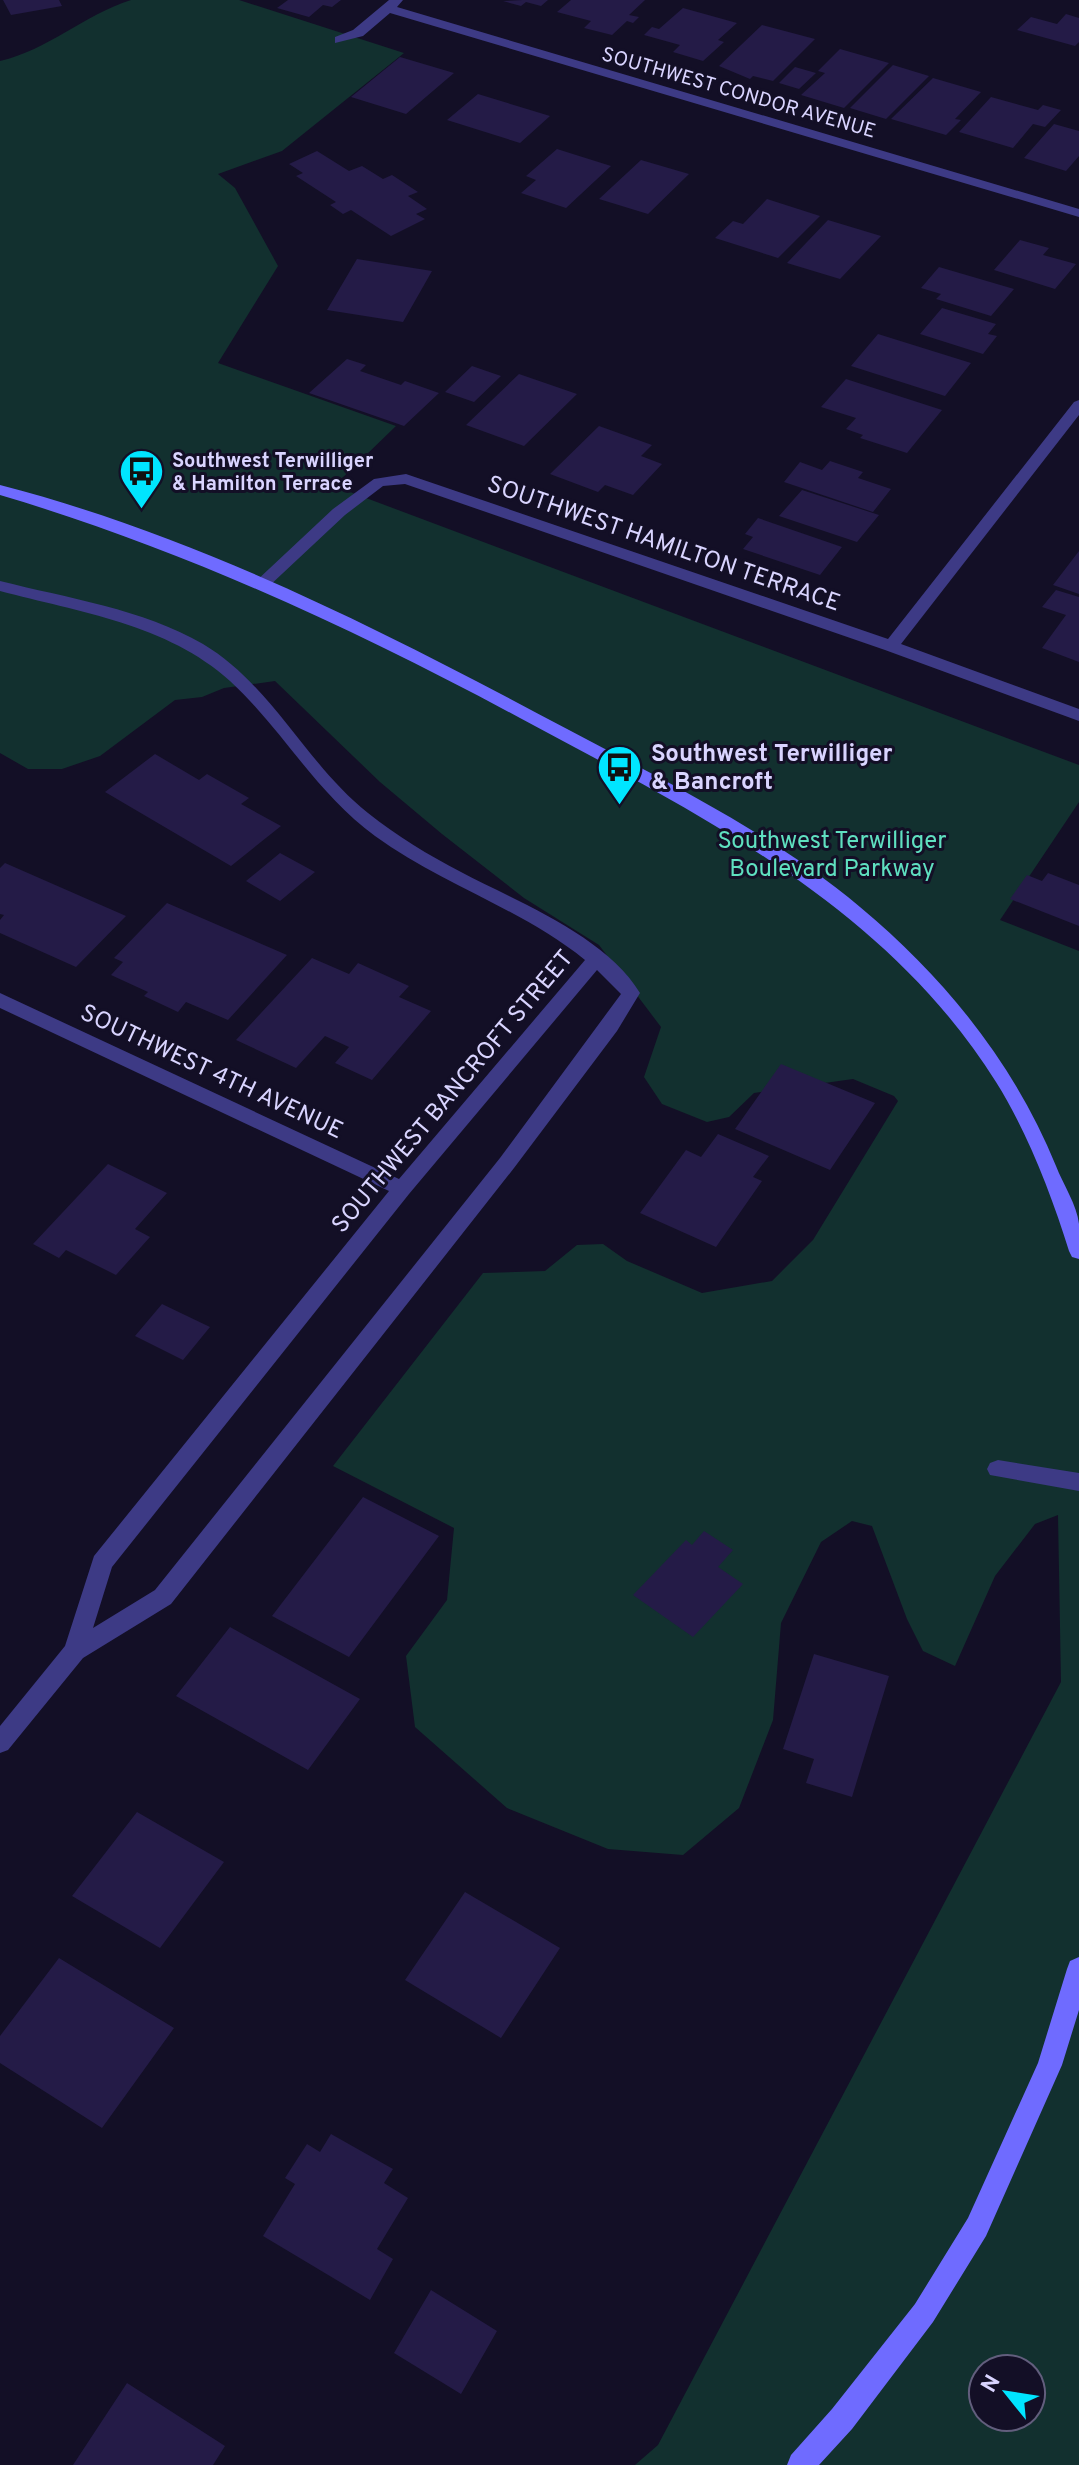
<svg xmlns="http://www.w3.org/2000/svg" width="1079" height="2465" viewBox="0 0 1079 2465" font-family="Overpass,sans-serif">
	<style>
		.green { fill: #12302f; fill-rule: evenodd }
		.building { fill: #241b47 }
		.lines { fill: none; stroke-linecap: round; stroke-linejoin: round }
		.street { fill: #3d3a85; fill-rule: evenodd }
		.secondary { fill: #6f6bff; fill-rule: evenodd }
		.labels { text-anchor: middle; stroke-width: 6; stroke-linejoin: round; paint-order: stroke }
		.far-street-label { font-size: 20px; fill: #d9d4ff; stroke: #130f26 }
		.far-poi-label { font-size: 20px; font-weight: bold; fill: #d9d4ff; stroke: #130f26; text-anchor: start }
		.street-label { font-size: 24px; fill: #d9d4ff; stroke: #130f26 }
		.poi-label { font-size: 24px; font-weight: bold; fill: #d9d4ff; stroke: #130f26; text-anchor: start }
		.park-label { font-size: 24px; fill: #5fe0c0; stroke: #130f26 }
	</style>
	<rect width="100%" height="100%" fill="#130f26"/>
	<path class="green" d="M131,0H239L404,53L282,151L218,174L235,188L278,266L218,363L396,426L334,486L1079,765V802L1000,920L1079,951V2465H635L658,2445L1061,1682L1058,1515L1035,1524L995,1576L955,1666L923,1651L907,1619L872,1526L852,1521L821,1542L781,1623L773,1720L739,1808L683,1855L608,1849L507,1808L415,1727L406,1656L447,1600L454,1528L333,1466L483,1273L545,1271L577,1245L603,1244L627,1261L702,1293L772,1281L813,1240L898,1101L894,1096L853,1079L754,1093L729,1117L707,1122L662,1104L644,1077L661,1027L599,945L524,898L442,834L380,782L275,681L224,688L202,697L175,700L100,756L62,769H28L0,753V61C48,50 84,15 131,0ZM983,2369H1031V2417H983Z"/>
	<path class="building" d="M3,0H59L62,6L11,15Z
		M288,0H341L332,7L323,5L309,17L277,8Z
		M523,0H548L541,6L526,2L521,6L503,1Z
		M571,0H645L629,15L639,17L633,23L627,21L612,35L584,28L591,21L557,12Z
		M683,8L737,23L718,40L724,42L703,61L673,52L680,45L644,35L652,27L659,29Z
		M1066,14L1079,18V42L1075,46L1017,30L1031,17L1057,24Z
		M762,25L815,39L773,81L753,76L750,79L719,66Z
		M840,49L889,63L844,108L801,95L825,73L818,71Z
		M400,57L454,73L406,114L351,97Z
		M893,65L929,76L886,119L850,108Z
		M795,67L816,73L799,89L779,83Z
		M933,78L981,92L955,119L961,120L946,135L891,119Z
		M478,94L550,116L520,143L447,120Z
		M991,97L1038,110L1043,105L1061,110L1045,127L1033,124L1013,148L959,132Z
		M1054,124L1079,131V156L1066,171L1024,158Z
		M557,149L611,166L566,208L521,193L536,180L526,176Z
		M317,151L349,171L362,166L383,179L392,175L418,192L408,196L427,209L416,214L425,219L391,236L351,210L343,214L330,205L336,202L296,176L303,173L289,164Z
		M641,160L689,174L648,214L599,199Z
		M767,199L820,216L778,258L715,238L733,221L743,224Z
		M828,220L881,236L840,279L787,263Z
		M1020,240L1049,248L1043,255L1076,264L1055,289L994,270Z
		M357,259L432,271L403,322L327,310Z
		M939,267L1014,289L991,316L936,299L941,294L921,288Z
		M942,308L996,324L988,334L997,336L983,354L920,334Z
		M878,334L971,363L945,396L851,366Z
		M347,359L366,365L360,371L401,385L405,381L439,393L404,426L309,393Z
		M472,366L501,376L474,402L445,392Z
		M519,374L577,394L524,446L466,425Z
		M846,379L942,410L907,453L860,438L863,435L846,429L856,418L821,407Z
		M599,426L652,445L641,456L662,464L633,495L605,485L598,492L550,474Z
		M830,461L863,472L858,478L891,489L873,512L784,482L800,462L822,470Z
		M802,490L879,515L857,542L779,516Z
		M758,518L842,547L820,575L743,549L753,537L745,534Z
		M1079,551V594L1053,585Z
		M1056,590L1079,597V662L1042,648L1066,615L1042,607Z
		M155,754L199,780L207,774L249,798L241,804L281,826L231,866L105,792Z
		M280,853L315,872L280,901L246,881Z
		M5,863L126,916L76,967L0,933V920L4,915L0,914V868Z
		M1048,873L1079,885V926L1010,899L1027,875L1042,881Z
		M167,903L287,955L228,1020L186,1002L178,1012L144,996L148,992L111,975L123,962L114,958Z
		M312,958L349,974L358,963L409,986L399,997L431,1011L372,1080L335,1063L349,1047L325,1036L296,1068L236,1040Z
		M781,1064L875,1103L830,1170L735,1129Z
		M718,1134L769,1156L753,1177L762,1181L716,1247L640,1213L686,1150L701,1157Z
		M108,1164L167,1193L135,1229L150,1237L116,1275L66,1250L59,1258L33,1244Z
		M162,1304L210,1327L183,1360L135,1336Z
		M363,1497L439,1536L349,1657L272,1616Z
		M704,1531L733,1550L718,1567L743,1584L693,1637L633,1595L686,1540L692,1545Z
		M230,1627L360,1699L308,1770L176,1696Z
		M814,1654L889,1676L852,1797L806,1783L814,1759L783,1749Z
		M137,1812L224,1862L160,1948L72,1896Z
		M465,1892L560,1948L501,2038L405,1980Z
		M59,1958L174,2028L102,2128L0,2063V2036Z
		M331,2134L393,2169L384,2183L408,2198L377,2249L393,2259L370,2300L263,2236L295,2184L285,2178L307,2144L320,2152Z
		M431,2290L497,2331L461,2394L394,2353Z
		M127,2383L225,2446L213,2465H73Z"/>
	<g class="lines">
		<path class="street" d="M389,0H403L397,7L1079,209V217L390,13L363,36L335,43V37L353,30Z
			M1079,400V415L901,644L1079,709V721L885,650L405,484L383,486L345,515L267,588L261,589L253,584L333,509L374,479L406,474L888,639L1074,402Z
			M0,581C67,598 143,609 203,644C272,685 306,764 368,813C397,836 428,855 461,872C518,902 606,936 640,993L617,1031L514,1168L171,1604L83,1658L8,1750L0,1753V1726L65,1646L94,1556L389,1191L0,1008V993L399,1179L585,960C522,909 441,884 375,836C316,793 283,730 230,681C167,624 79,612 0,591ZM597,970L621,994L500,1158L155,1590L93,1628L112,1567L409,1194Z
			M998,1460L1079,1473V1491L990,1475L987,1469L990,1463Z"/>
		<path class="secondary" d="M0,485C201,537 387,633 569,730C669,783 773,834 860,907C945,978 1014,1063 1056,1166C1063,1184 1077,1205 1079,1224C1079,1235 1079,1248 1079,1259L1072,1257L1069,1251C1052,1196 1027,1131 996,1082C885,905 697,813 520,718C352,628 182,549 0,495Z
			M1079,1957V2010L1062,2065L986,2236L933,2322L852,2429L819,2465H787L791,2455L832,2409L915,2304L968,2218L1038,2063L1067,1969L1070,1961Z"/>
	</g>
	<defs>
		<symbol id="bus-pin" viewBox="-11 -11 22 30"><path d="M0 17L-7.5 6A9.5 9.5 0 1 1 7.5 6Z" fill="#00e5ff" stroke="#130f26"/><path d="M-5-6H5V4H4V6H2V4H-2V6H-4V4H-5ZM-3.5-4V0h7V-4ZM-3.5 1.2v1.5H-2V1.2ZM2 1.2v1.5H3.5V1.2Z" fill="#111"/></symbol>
	</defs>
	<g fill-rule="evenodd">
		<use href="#bus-pin" x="116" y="446" width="51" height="69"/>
		<use href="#bus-pin" x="594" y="742" width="51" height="69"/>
	</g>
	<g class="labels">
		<g class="far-street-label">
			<text transform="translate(739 92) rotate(16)" y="7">SOUTHWEST CONDOR AVENUE</text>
		</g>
		<g class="far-poi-label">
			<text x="172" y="467">Southwest Terwilliger<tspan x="172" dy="23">&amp; Hamilton Terrace</tspan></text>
		</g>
		<g class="street-label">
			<text transform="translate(664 543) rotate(19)" y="8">SOUTHWEST HAMILTON TERRACE</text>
			<text transform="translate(212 1071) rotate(25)" y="8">SOUTHWEST 4TH AVENUE</text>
			<text transform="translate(452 1091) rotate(-50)" y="8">SOUTHWEST BANCROFT STREET</text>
		</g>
		<g class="poi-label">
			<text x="651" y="761">Southwest Terwilliger<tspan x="651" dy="28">&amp; Bancroft</tspan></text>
		</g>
		<g class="park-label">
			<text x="832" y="848">Southwest Terwilliger<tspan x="832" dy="28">Boulevard Parkway</tspan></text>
		</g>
	</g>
	<g transform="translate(1007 2393) rotate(300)"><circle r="38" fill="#130f26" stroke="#625e7d" stroke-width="2"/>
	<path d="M0-6L14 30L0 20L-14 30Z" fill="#00e5ff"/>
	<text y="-12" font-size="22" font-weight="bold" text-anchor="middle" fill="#d9d4ff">N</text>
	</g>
</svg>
